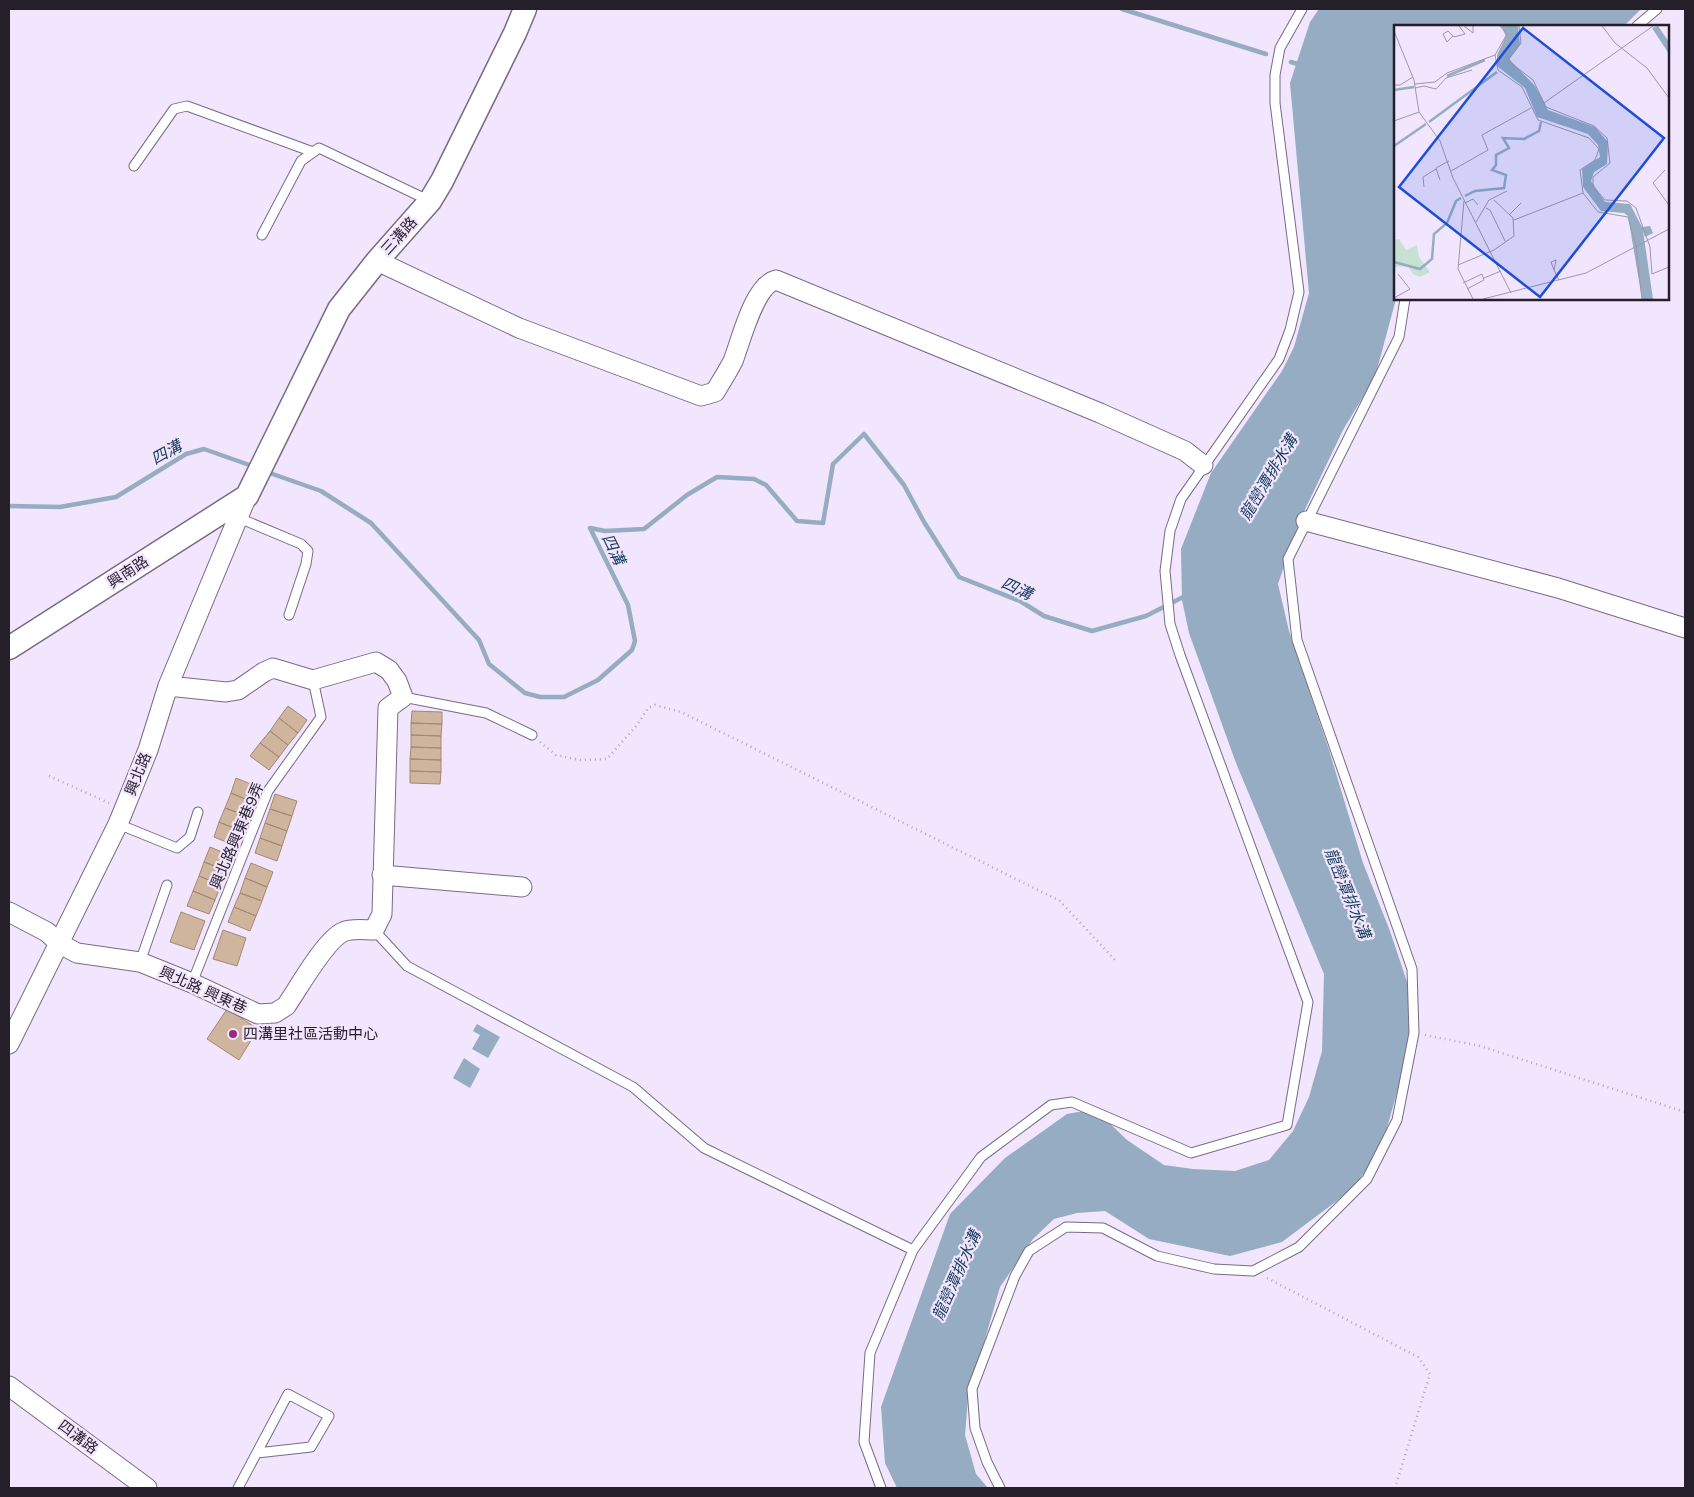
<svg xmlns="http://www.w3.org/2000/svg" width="1694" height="1497" viewBox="0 0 1694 1497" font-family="'DM Sans','Noto Sans TC',sans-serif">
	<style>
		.water { fill: #95acc2 }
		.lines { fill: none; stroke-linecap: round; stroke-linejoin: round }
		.stream { stroke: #95acc2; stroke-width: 4.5 }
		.building { fill: #cfb59e; stroke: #a28973 }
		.service-casing { stroke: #796b85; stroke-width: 11 }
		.minor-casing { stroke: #796b85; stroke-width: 21 }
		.tertiary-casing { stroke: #796b85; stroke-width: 25 }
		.path { stroke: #b0a5ba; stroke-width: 2.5; stroke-dasharray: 1 4; stroke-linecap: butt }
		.service { stroke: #fff; stroke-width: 9 }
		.minor { stroke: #fff; stroke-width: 19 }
		.tertiary { stroke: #fff; stroke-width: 22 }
		.poi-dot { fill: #a1277e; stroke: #f2e5fe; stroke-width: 2 }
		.labels { text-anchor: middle; stroke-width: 4.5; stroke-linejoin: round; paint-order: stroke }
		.street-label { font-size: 15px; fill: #251f2a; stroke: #f2e5fe }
		.poi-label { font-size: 15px; fill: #251f2a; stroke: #f2e5fe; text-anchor: start }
		.water-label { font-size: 16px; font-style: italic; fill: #163d5d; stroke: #f2e5fe }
		.inset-river { fill: none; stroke: #95acc2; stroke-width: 2.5 }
		.inset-road { fill: none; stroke: #a096a9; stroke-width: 1 }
		.view { fill: #1d4ed8; fill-opacity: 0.15; stroke: #1d4ed8; stroke-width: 2.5 }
		.inset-edge { fill: none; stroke: #251f2a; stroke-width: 2.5 }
	</style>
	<rect width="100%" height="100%" fill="#f2e5fe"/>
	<path class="water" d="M1319,9H1641L1624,26H1395V95L1393,98L1396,299L1375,377L1343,430L1300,520L1278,584L1289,631L1329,750L1363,863L1390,931L1407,982L1412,1022L1398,1089L1381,1149L1356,1184L1338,1200L1282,1242L1230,1256L1149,1239L1105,1211L1077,1213L1054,1219L1033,1239L1000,1287L968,1398L965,1435L976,1474L988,1488H897L885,1463L881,1407L950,1214L1005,1158L1067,1114L1095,1109L1127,1140L1164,1165L1193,1169L1235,1171L1269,1160L1293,1131L1309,1097L1322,1051L1324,974L1236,763L1189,633L1182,600L1181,549L1211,473L1282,371L1294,347L1309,293L1290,83L1310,22Z
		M477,1024L500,1037L488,1058L472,1049L480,1035L473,1031Z
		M464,1058L480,1069L470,1088L453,1078Z"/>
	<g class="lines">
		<path class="stream" d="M1122,9L1266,54
			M1291,62L1301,65
			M267,472L321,491L371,523L479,640L489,664L525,693L540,697H564L598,680L632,650L635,641L628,605L590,528L605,531L644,529L687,495L717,477L754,479L766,485L797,521L823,523L833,464L864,434L904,485L924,522L959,577L1020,601L1044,616L1092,631L1146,616L1187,595
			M9,506L60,507L116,497L186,454L204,449L255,467"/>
	</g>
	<path class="building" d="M288,706L307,720L298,733L279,718Z
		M412,711L442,712V724L411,723Z
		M279,718L298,733L288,745L270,731Z
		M411,723L442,724L441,736L411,735Z
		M270,731L288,745L279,757L260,743Z
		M411,735L441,736V748L411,747Z
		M260,743L279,757L269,770L250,756Z
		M411,747L441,748V760L410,759Z
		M410,759L441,760V772L410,771Z
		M410,771L441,772L440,784L410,783Z
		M236,778L258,787L252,802L231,793Z
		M231,793L252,802L247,816L225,808Z
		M275,794L297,801L292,816L270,809Z
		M225,808L247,816L241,831L219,822Z
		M270,809L292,816L287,831L265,823Z
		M219,822L241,831L236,846L214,837Z
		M265,823L287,831L282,846L260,838Z
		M260,838L282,846L277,861L255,853Z
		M210,847L232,856L226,870L204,862Z
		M204,862L226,870L221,885L199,876Z
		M251,863L273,872L267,887L245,878Z
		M199,876L221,885L215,900L193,891Z
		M245,878L267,887L262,901L240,893Z
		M193,891L215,900L209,914L187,906Z
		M240,893L262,901L256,916L234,907Z
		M234,907L256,916L250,931L228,922Z
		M181,912L205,921L194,950L170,942Z
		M223,930L246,938L237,966L213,959Z
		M227,1009L258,1029L239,1060L207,1039Z"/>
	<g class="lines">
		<defs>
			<path id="service" d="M1637,26L1657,9
				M134,166L174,109L187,106L313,152
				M262,235L301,161L319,148L430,201
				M239,518L301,544L308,551L306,564L289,615
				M403,697L486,713L532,735
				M118,824L177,848L190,837L198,812
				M374,930L407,966L633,1087L704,1148L913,1250
				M140,962L167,885
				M192,983L268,791L321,717L313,680
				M238,1488L288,1394L329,1416L311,1447L257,1453
				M881,1488L864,1442L870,1353L913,1250L981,1157L1051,1105L1072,1102L1191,1153L1287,1125L1308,1002L1180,655L1170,624L1165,571L1170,531L1181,499L1279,359L1290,330L1299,292L1275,103V75L1280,48L1302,9
				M1000,1488L987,1462L975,1428L972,1389L1015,1276L1029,1251L1066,1227L1103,1228L1157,1256L1214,1269L1253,1271L1299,1247L1367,1179L1397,1120L1414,1033L1412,969L1297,640L1288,559L1399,337L1405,299"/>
			<path id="minor" d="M377,261L519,328L701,396L715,392C721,382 728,371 733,361C741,341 754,285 776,280L1100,413L1185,451L1203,465
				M1306,521L1558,588L1685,628
				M382,875L522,887
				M9,912L47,932L60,944L77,953L140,962L192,983L258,1014L275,1013L286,1006C298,989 325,940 343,932C352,928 364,930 374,930L382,914L388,708L403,697L397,681L389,670L376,662L313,680L273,668L264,672L238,690L226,692L168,686
				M9,1044L118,824L148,750L168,686L247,496
				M9,1386L147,1488"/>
			<path id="tertiary" d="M9,648L247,496L339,309L377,261L430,201L442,181L515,33L525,9"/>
		</defs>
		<use href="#service" class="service-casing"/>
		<use href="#minor" class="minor-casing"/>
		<use href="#tertiary" class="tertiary-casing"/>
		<path class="path" d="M540,742L556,755L580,760L607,759L637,725L648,708L655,705L681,712L1060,901L1115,960
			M49,776L109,803
			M1425,1035L1480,1046L1685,1112
			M1267,1278L1418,1357L1430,1374L1395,1488"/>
		<use href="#service" class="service"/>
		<use href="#minor" class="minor"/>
		<use href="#tertiary" class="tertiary"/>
	</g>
	<circle class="poi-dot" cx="233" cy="1034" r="5"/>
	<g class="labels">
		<g class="street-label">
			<text transform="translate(399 236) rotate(-48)" y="5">三溝路</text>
			<text transform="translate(128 572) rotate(-33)" y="5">興南路</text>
			<text transform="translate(138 774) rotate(-68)" y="5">興北路</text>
			<text transform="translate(237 836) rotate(-67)" y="5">興北路興東巷9弄</text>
			<text transform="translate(203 990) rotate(24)" y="5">興北路 興東巷</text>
			<text transform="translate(78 1437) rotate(37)" y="5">四溝路</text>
		</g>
		<g class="poi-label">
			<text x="243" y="1039">四溝里社區活動中心</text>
		</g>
		<g class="water-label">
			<text transform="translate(166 452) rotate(-29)" y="6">四溝</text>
			<text transform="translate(1268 477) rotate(-59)" y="6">龍巒潭排水溝</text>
			<text transform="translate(614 549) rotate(64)" y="6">四溝</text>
			<text transform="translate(1017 588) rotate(25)" y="6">四溝</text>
			<text transform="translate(1348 893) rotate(68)" y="6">龍巒潭排水溝</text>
			<text transform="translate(956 1275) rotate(-66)" y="6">龍巒潭排水溝</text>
		</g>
	</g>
	<g transform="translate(1394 25)">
		<rect width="275" height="275" fill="#f2e5fe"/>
		<path d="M5,214L12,225L23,220L25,232L36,247L26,252L19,249L14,241L0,242V215Z" fill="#c5e2d3"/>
		<path d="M107,1H124L126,20L115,34L141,61L154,85L201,102L214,117L213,139L200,147L197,156L211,177L236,179L248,202L256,201L259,208L251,212L249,206L259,274H248L234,191L230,188L207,186L189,162L188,144L206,132L204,120L194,109L143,92L131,63L103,41V30L112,11ZM264,1L275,17V29L258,3Z" fill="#95acc2"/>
		<path class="inset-river" d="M53,51L91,35M0,65L20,62M35,97L103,47M0,121L32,99M71,171L81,166L110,163L112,150L98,145L102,140V130L115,123L109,113L130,114L145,106L147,97M0,237L26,244L38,234L40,209L53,198L62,176L67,173"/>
		<path class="inset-road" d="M70,1L79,8V1M106,1L113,9L101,30L104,45L128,62L144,95L195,113L205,124L201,135L186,145L189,168L204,187L234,192L242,221L248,274M125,1L127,18L115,34L117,38L139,55L152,82L200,101L213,113L216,138L199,152V161L211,175L233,176L242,183L256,222L258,249L275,242M208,1L221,18L253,43L275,73M0,6L20,55L25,87L46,116L59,153L117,268M59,11L53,17L49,9L54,6L60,12L71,9L65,1M21,59L41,57L53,48L101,30M0,60H6L19,52M21,63L30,61L42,64L52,53L78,45M150,78L259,1M0,96L25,87M271,145L259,158L275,180M57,146L94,125L88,110L137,83M46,155L42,143L55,136M30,162L29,152L42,144M70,176L64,244L79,274M71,178L79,174L84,180M92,183L96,185L111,216M115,190L127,178M120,195L189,168M82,197L95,175L113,166M64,240L100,225L120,211L119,193L100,175M160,245L162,235L157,237L160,245L165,255M90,253L107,246M69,258L88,249L90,255L73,264M0,273L16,264L4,249M89,274L192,248L275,204"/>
		<path class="view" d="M129,3L270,113L146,272L5,162Z"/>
		<rect width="275" height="275" class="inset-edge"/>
	</g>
	<rect width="1694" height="1497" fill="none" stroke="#251f2a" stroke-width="20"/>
</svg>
